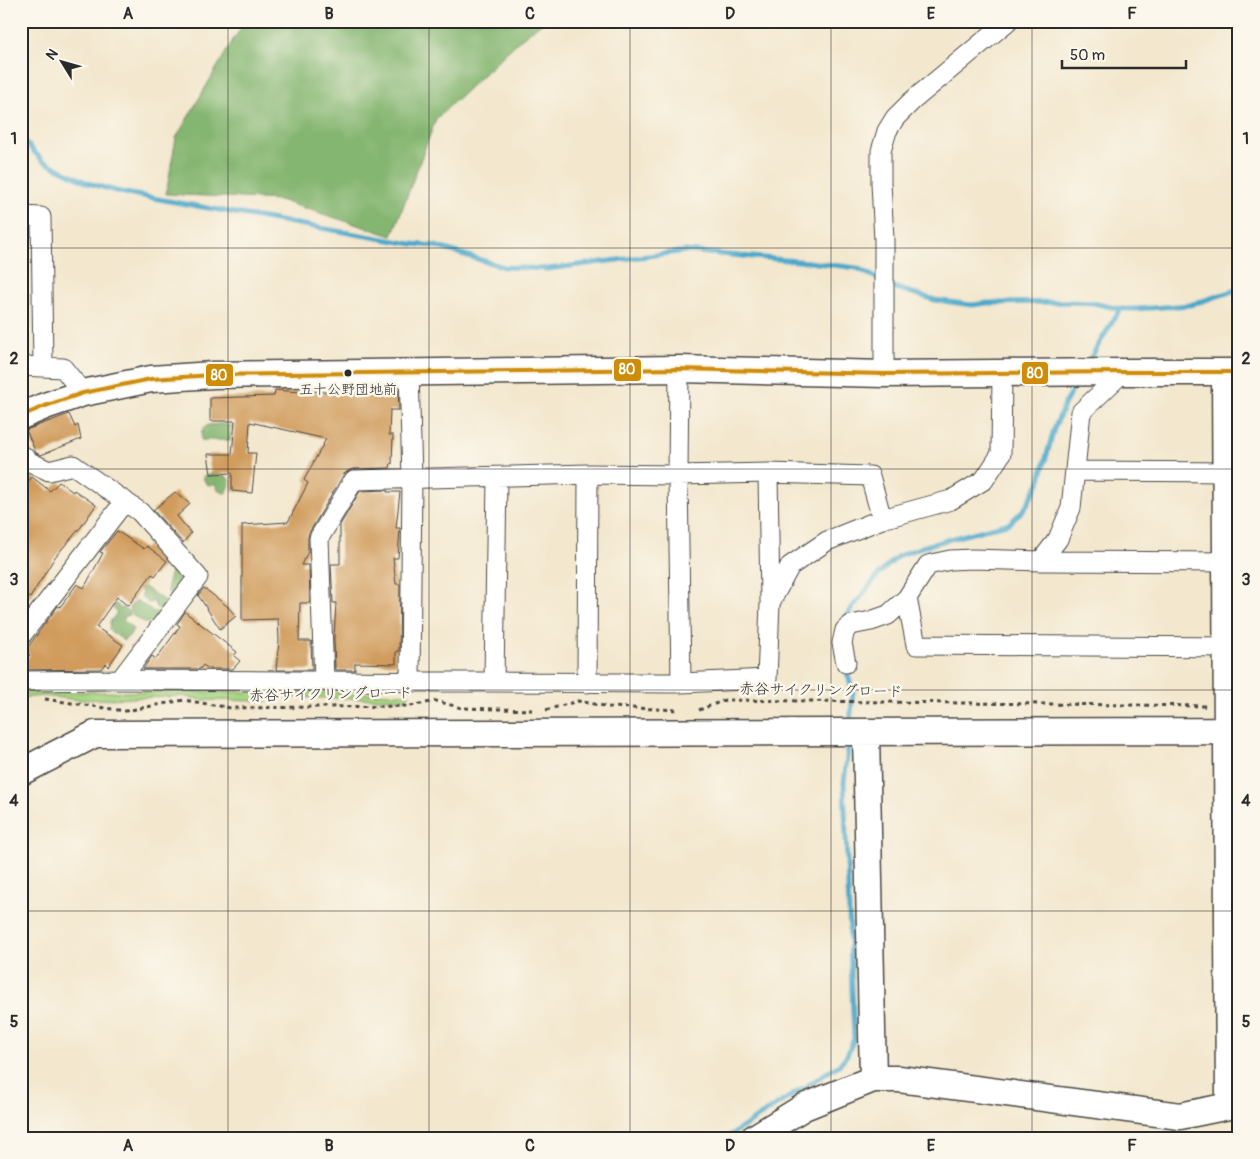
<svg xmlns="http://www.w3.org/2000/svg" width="1260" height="1159" viewBox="0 0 1260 1159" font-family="Pangolin,'Klee One',sans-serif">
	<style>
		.green { fill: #a7d583; stroke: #698057 }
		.forest { fill: #85b671; stroke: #58704e }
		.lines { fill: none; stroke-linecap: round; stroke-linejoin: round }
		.stream { stroke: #4ca8ca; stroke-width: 5 }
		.building { fill: #d09b5c }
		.street-casing { stroke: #494743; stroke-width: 21 }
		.secondary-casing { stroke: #494743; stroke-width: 29 }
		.path { stroke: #494743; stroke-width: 3; stroke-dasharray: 4 4; stroke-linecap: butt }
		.street { stroke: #fff; stroke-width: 19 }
		.secondary { stroke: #fff; stroke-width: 26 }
		.bus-1-casing { stroke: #fbf7ec; stroke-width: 8 }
		.bus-1 { stroke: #ce8d09; stroke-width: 4 }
		.grid { fill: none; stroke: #2b2b2b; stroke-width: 1; stroke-opacity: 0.55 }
		.bus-dot { fill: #2b2b2b; stroke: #fbf7ec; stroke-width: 2 }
		.labels { text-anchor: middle; stroke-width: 5; stroke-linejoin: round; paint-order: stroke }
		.bus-label { font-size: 14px; fill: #2b2b2b; stroke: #fbf7ec }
		.street-label { font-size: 15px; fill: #2b2b2b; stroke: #fbf7ec }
		.line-badge { stroke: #fbf7ec; stroke-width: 2 }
		.badge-label { font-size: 14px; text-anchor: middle; font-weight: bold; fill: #fff }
		.neatline { fill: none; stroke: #2b2b2b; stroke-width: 2 }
		.grid-label { font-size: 16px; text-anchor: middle; font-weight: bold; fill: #2b2b2b }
	</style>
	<rect width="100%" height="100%" fill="#fbf7ec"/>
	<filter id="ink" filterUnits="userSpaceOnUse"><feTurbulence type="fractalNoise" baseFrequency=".02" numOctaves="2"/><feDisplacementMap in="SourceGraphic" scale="10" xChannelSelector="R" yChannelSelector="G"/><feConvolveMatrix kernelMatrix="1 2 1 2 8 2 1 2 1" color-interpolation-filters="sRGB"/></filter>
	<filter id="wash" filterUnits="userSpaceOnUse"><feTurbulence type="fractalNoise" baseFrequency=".0096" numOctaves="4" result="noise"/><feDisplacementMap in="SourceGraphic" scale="20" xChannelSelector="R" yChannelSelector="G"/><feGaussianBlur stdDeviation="1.12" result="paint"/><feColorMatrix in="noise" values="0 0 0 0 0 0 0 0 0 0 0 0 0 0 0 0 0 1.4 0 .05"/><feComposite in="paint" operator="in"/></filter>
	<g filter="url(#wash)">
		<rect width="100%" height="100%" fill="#f3e7cd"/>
		<path class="green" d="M270,690L268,701L204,700L182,696L81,700L43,696L21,698V692H248Z
			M277,692L410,694L406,699L273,697Z"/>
		<path class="forest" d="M246,21H544L522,38L436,119L392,236L279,200L166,194L176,138L233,40Z
			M221,424L231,426L229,430L231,440H201L202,430L208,425Z
			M215,474L226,476L230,482L226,493C219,493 217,489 215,484L210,486L205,482L203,476Z
			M169,562L183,575L180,589L174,599C163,591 169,581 171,571L167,565Z
			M144,587L166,602L167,606L163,608L158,609L155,606L154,601L149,603L142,598L141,588Z
			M136,600L154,612H158L159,617L153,624L149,622L147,624L134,616L129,608Z
			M115,604L118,605V608H123L129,612V615L124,617L123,620L133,629L130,635L123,641C120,636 114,635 109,630L110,622L116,614V610L112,607Z"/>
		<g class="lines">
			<path class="stream" d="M21,138L43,161L88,183L120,192L235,213L412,244L435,246L504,267L548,269L686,251L809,262L857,268L880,280
				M887,283L896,288L935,300L972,305L987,303L1068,302L1093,303L1120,309H1137L1190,305L1239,289
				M1087,364L1120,309
				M844,623L845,617L878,575L898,556L922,547L965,535L1010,523L1025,508L1039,483L1054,429L1065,403L1078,380
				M845,666L853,692L850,724
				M726,1138L839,1065L847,1055L854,1039L844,783L849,740"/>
		</g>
		<g id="blocks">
			<path class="building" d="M275,390L313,393L314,391L344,394H364V392L398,390L399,410H390L389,435H393L392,464L391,463L390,468L354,469L348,471L344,474L309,533L308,538V552L301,565H309L310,603H300L299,641H311L312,670H276L279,641L278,619L242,620V525L288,522L308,483L304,480L326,439L250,422L248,453H256L252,493L232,491V473L211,474L208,454H232L235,421H210V398L274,396Z
				M69,414L75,427L78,425L81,439L41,455L36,453L26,430Z
				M32,477L50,491L59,482L73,492L74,490L96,505L81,527L55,557L30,598L21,591V490Z
				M387,490V492H400L396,528H400L398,558H393L396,584H400L399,651H396V664L355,663V670H335L334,638L336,603H333L331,564H340V525L360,491Z
				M175,492L190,504L177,516L191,533L183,543L153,510Z
				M117,531L144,549L147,546L167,561L155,576L152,574L128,606L117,597L96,627L123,645L108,667L106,663L101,669L21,670V665L30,655L25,651L58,606L60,607L66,599L77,584L84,588L103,553L100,552Z
				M204,588L227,606L236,616L220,629L198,595Z
				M185,612L237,652L234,656L240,661L233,669H209L203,665L200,669H143L152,656L156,659L180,626L177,624Z"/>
		</g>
	</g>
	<g filter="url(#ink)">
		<use href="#blocks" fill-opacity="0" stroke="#494743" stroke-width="1"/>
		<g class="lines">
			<defs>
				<path id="street" d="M21,216L41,217L43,366
					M21,366L63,368L83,393
					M679,369L678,475L681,683
					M409,372L412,478L410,682
					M1123,372L1081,412L1071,508L1058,539L1041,561L973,559L950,560L928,565L907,598L916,645L1238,647
					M884,374V240L881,183V151L887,131L895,118L912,101L1008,21
					M21,454L30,462L49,471L73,465L140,512L198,577L120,680
					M1075,471L1239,472
					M768,473L770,601
					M1041,561L1237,562
					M21,636L125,501
					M846,663L842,643L845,630L851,625L871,621L888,615L907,598
					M21,681L120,680L681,683L767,679L770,603L790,566L827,541L882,519L951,500L984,480L1001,454L1002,373
					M324,681L319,538L354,480L588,474L678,475L768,473L870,476L882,519
					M494,682L497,477
					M587,683L588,474"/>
				<path id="secondary" d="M21,416L45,406L83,393L151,379L213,375L679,369L884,374L1123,372H1239
					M866,732L873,1079
					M21,772L95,734L1227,731
					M754,1138L804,1107L873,1079H899L1180,1116L1229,1106L1225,372"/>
			</defs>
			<use href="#street" class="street-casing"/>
			<use href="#secondary" class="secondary-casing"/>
			<path class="path" d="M45,699L125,711L184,700L231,708L410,706L436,701L462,708L532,710
				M546,710L578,701L609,707L680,710
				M699,710L725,700L1208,706"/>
			<use href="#street" class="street"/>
			<use href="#secondary" class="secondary"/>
			<defs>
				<path id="bus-1" d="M21,416L45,406L83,393L151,379L213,375L679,369L884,374L1123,372H1239"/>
			</defs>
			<use href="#bus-1" class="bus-1-casing"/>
			<use href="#bus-1" class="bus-1"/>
		</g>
	</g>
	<path class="grid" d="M228,21V1138M429,21V1138M630,21V1138M831,21V1138M1032,21V1138M21,248H1239M21,469H1239M21,690H1239M21,911H1239"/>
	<circle class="bus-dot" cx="348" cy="373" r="4.5"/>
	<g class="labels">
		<g class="bus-label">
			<text x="348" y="394">五十公野団地前</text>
		</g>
		<g class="street-label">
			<text transform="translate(821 690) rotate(1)" y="5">赤谷サイクリングロード</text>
			<text transform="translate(331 694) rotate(-1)" y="5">赤谷サイクリングロード</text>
		</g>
	</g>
	<g class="line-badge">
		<rect x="613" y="358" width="29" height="24" rx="5" fill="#ce8d09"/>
		<rect x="1021" y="361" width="28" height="24" rx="5" fill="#ce8d09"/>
		<rect x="205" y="363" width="29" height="24" rx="5" fill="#ce8d09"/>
	</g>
	<g class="badge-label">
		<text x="627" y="374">80</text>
		<text x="1035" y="378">80</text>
		<text x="219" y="380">80</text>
	</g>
	<rect width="1260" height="1159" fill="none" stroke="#fbf7ec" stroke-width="55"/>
	<g transform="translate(62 62) rotate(307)" stroke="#fbf7ec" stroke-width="4" paint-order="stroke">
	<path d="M0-4L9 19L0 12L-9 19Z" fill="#2b2b2b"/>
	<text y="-8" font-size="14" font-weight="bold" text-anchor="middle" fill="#2b2b2b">N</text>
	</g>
	<path d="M1062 60v8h124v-8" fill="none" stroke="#2b2b2b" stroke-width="2.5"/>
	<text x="1070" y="60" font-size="15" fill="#2b2b2b" stroke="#fbf7ec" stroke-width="4" paint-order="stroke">50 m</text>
	<rect x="28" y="28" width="1204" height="1104" class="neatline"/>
	<g class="grid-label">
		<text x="128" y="19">A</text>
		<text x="329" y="19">B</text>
		<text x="530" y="19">C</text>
		<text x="730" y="19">D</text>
		<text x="931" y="19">E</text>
		<text x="1132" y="19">F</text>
		<text x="14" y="144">1</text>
		<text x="1246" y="144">1</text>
		<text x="14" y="364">2</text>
		<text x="1246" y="364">2</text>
		<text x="14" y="585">3</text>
		<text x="1246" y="585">3</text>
		<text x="14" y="806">4</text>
		<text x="1246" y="806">4</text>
		<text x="14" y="1027">5</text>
		<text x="1246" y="1027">5</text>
		<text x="128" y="1151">A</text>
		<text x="329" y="1151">B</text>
		<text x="530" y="1151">C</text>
		<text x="730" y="1151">D</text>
		<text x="931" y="1151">E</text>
		<text x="1132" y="1151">F</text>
	</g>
</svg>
